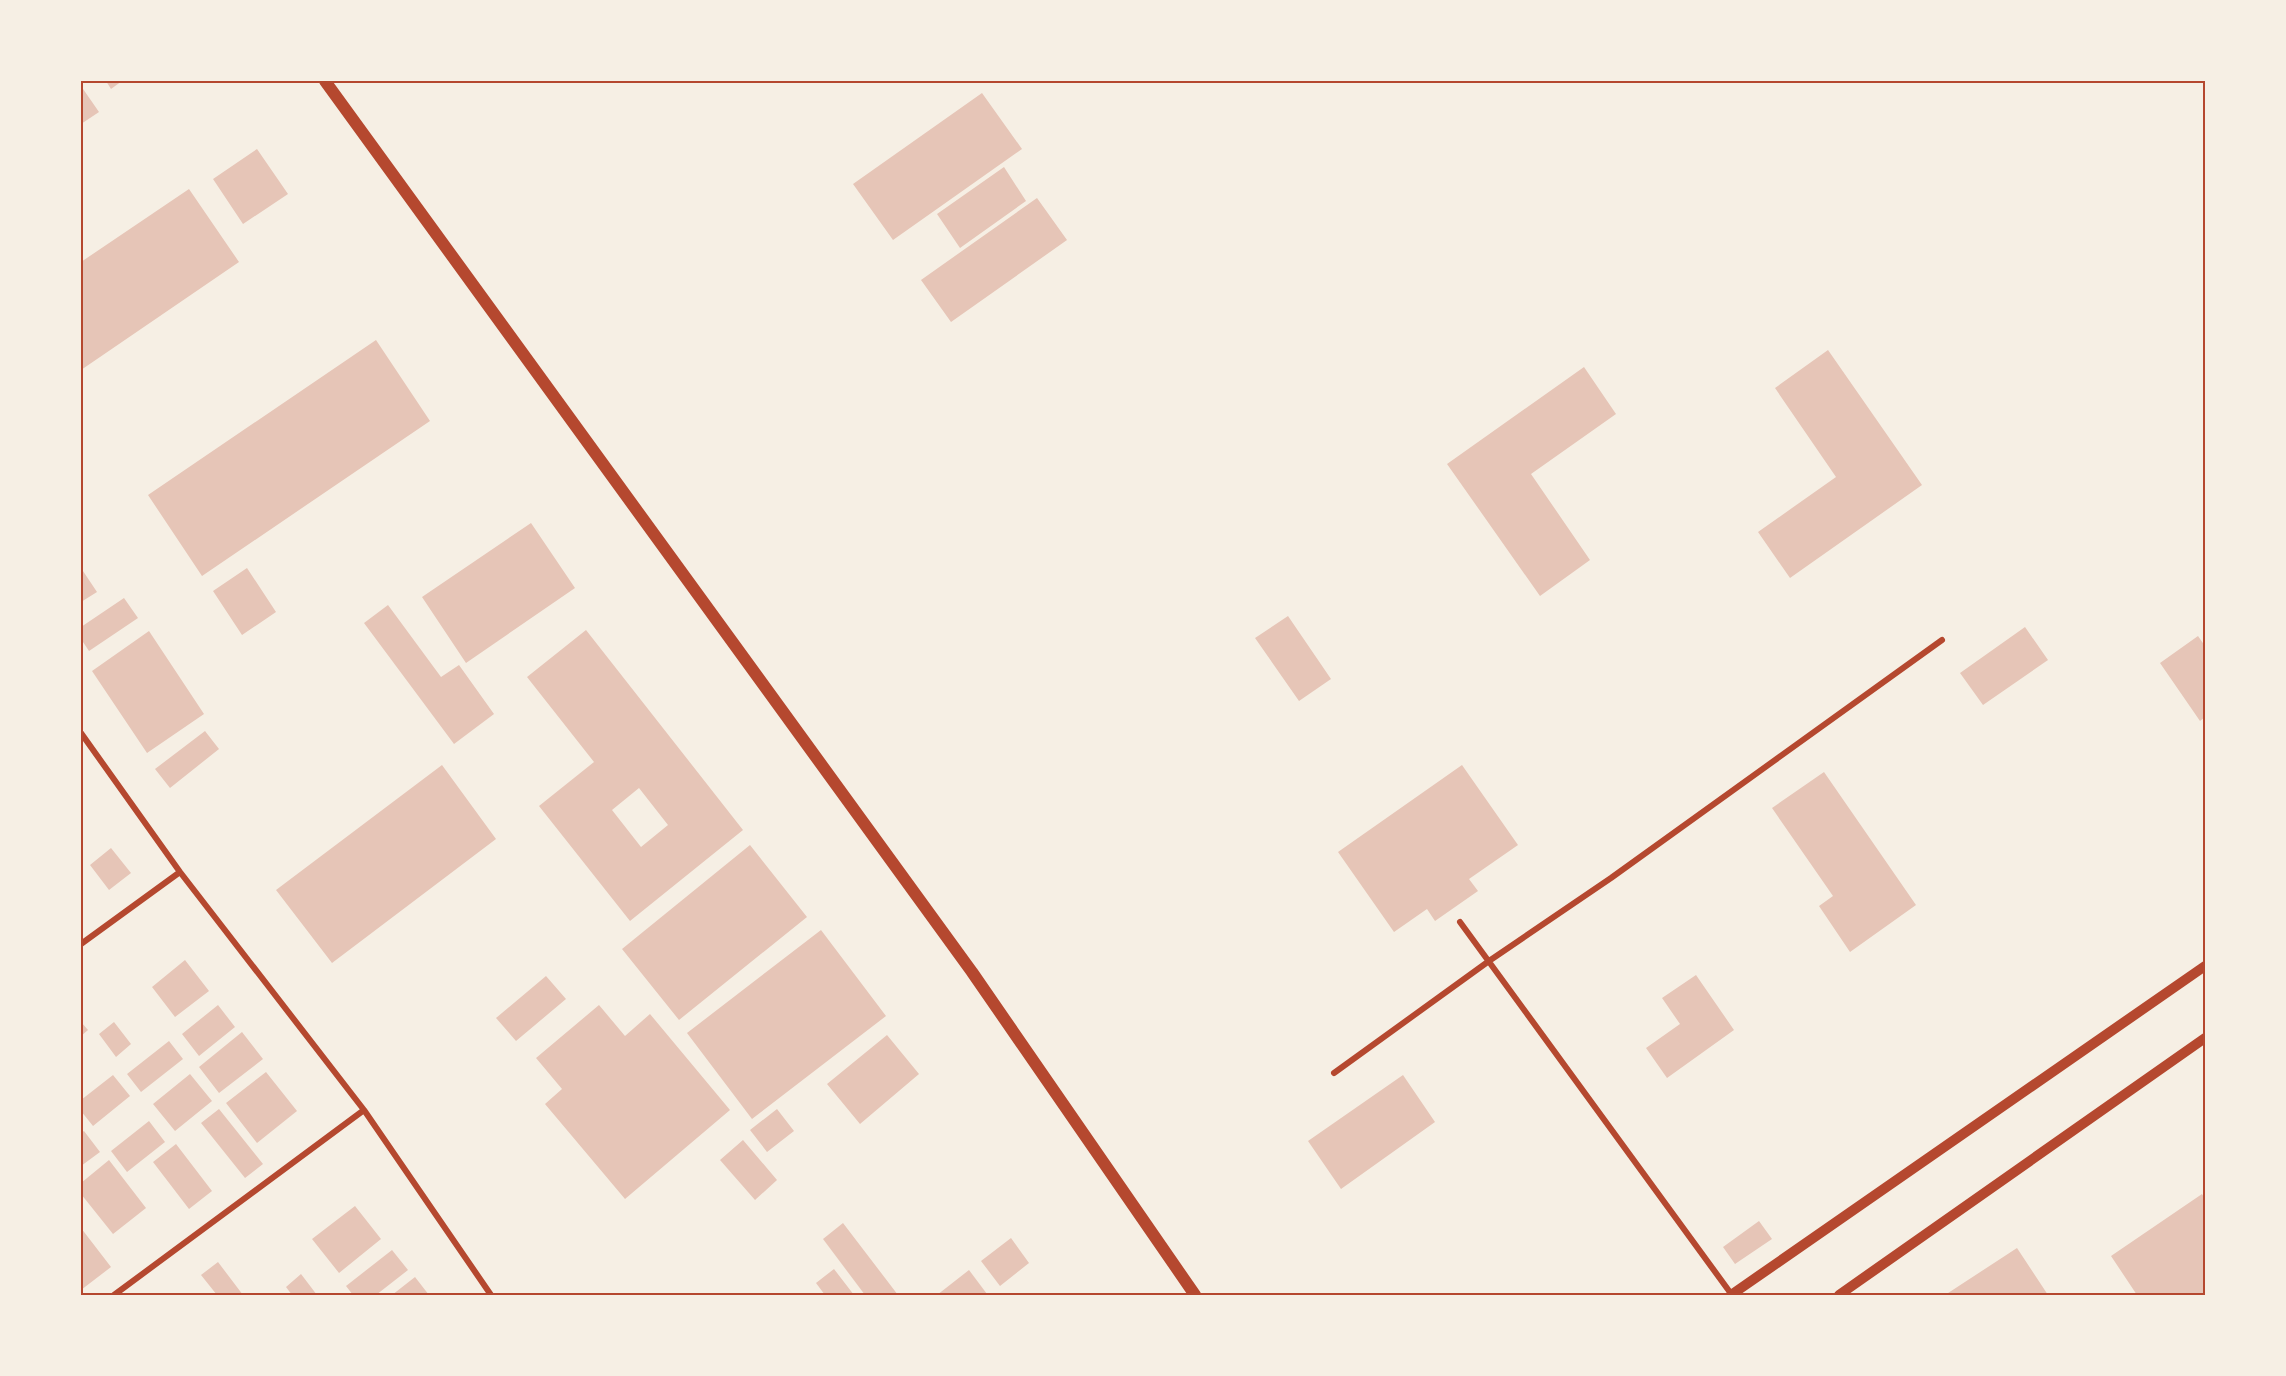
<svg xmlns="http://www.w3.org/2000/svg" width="2286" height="1376" viewBox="0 0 2286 1376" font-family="Inter,sans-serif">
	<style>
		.building { fill: #e6c5b7; fill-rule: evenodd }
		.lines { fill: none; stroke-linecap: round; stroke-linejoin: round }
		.minor { stroke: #b5482f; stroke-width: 6 }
		.tertiary { stroke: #b5482f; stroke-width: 10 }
		.secondary { stroke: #b5482f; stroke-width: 12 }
		.neatline { fill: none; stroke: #b5482f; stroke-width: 2 }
	</style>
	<rect width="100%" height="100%" fill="#f6efe4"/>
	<path class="building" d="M106,81H122L111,89Z
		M81,86L99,112L81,124Z
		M982,93L1022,149L893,240L853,184Z
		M257,149L288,194L243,224L213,179Z
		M1004,167L1026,201L960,248L937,214Z
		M189,189L239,262L81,370V262Z
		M1037,198L1067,240L951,322L921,280Z
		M376,340L430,421L202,576L148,495Z
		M1828,350L1922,485L1790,578L1758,532L1836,477L1775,388Z
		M1584,367L1616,414L1531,474L1590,560L1540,596L1447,464Z
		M531,523L575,588L466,663L422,597Z
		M81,568L97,592L81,602Z
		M247,568L276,612L242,635L213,591Z
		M124,598L138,618L89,651L81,639V627Z
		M388,605L441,677L459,665L494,714L454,744L364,623Z
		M1288,616L1331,679L1299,701L1255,638Z
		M2025,627L2048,660L1983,705L1960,673Z
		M586,630L743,830L630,921L539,806L594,762L527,677ZM639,788L668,825L641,847L612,810Z
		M149,631L204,714L147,753L92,671Z
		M2198,636L2205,646V717L2200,721L2160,663Z
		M205,731L219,749L170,788L155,769Z
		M442,765L496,839L332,963L276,890Z
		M1462,765L1518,845L1469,879L1478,891L1435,921L1427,909L1394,932L1338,852Z
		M1824,772L1916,905L1850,952L1819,906L1833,896L1772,808Z
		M750,845L807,917L679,1020L622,949Z
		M111,848L131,873L109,890L90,865Z
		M821,930L886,1016L752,1119L687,1033Z
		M185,960L209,991L175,1017L152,987Z
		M1696,975L1734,1030L1667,1078L1646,1048L1680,1024L1662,998Z
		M546,976L566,999L516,1041L496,1018Z
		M218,1005L235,1027L199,1056L182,1034Z
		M599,1005L625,1036L650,1014L730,1110L625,1199L545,1104L562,1089L536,1058Z
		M81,1022L88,1030L81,1036Z
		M114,1022L131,1044L116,1057L99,1034Z
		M242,1032L263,1059L219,1093L199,1067Z
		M887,1035L919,1074L860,1124L827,1084Z
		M169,1041L183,1059L141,1092L127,1074Z
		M266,1072L297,1111L257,1143L226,1103Z
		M190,1074L212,1101L175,1131L153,1104Z
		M113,1075L130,1096L93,1126L81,1111V1100Z
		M1403,1075L1435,1122L1341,1189L1308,1141Z
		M219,1109L263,1164L245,1178L201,1123Z
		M777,1109L794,1131L767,1152L750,1130Z
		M149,1121L165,1142L127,1172L111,1151Z
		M84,1131L100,1152L81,1166V1133Z
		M743,1140L777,1180L755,1200L720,1160Z
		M176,1144L212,1191L189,1209L153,1162Z
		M109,1160L146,1208L113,1234L81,1194V1183Z
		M2202,1194L2205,1199V1295H2137L2111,1256Z
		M355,1206L381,1239L339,1273L312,1239Z
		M1759,1221L1772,1239L1735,1264L1723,1247Z
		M843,1223L898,1295H865L823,1239Z
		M81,1228L111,1267L81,1290Z
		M1011,1238L1029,1263L1000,1286L981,1261Z
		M2017,1248L2048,1295H1945Z
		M392,1250L408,1270L376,1295H353L346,1286Z
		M218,1262L243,1295H217L201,1275Z
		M834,1269L854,1295H825L816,1283Z
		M969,1270L987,1294L937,1295Z
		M301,1274L317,1295H292L286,1287Z
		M415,1277L429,1295H392Z"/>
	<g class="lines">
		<path class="minor" d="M81,733L180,872L364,1110L491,1295
			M1460,922L1732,1295
			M81,944L180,872
			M1334,1073L1489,961L1611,878L1942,640
			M114,1295L364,1110"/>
		<path class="tertiary" d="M1731,1295L2205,966
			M1839,1295L2205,1038"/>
		<path class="secondary" d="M325,81L972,972L1195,1295"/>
	</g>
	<rect width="2286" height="1376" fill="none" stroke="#f6efe4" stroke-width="165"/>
	<rect x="82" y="82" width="2122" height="1212" class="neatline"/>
</svg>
